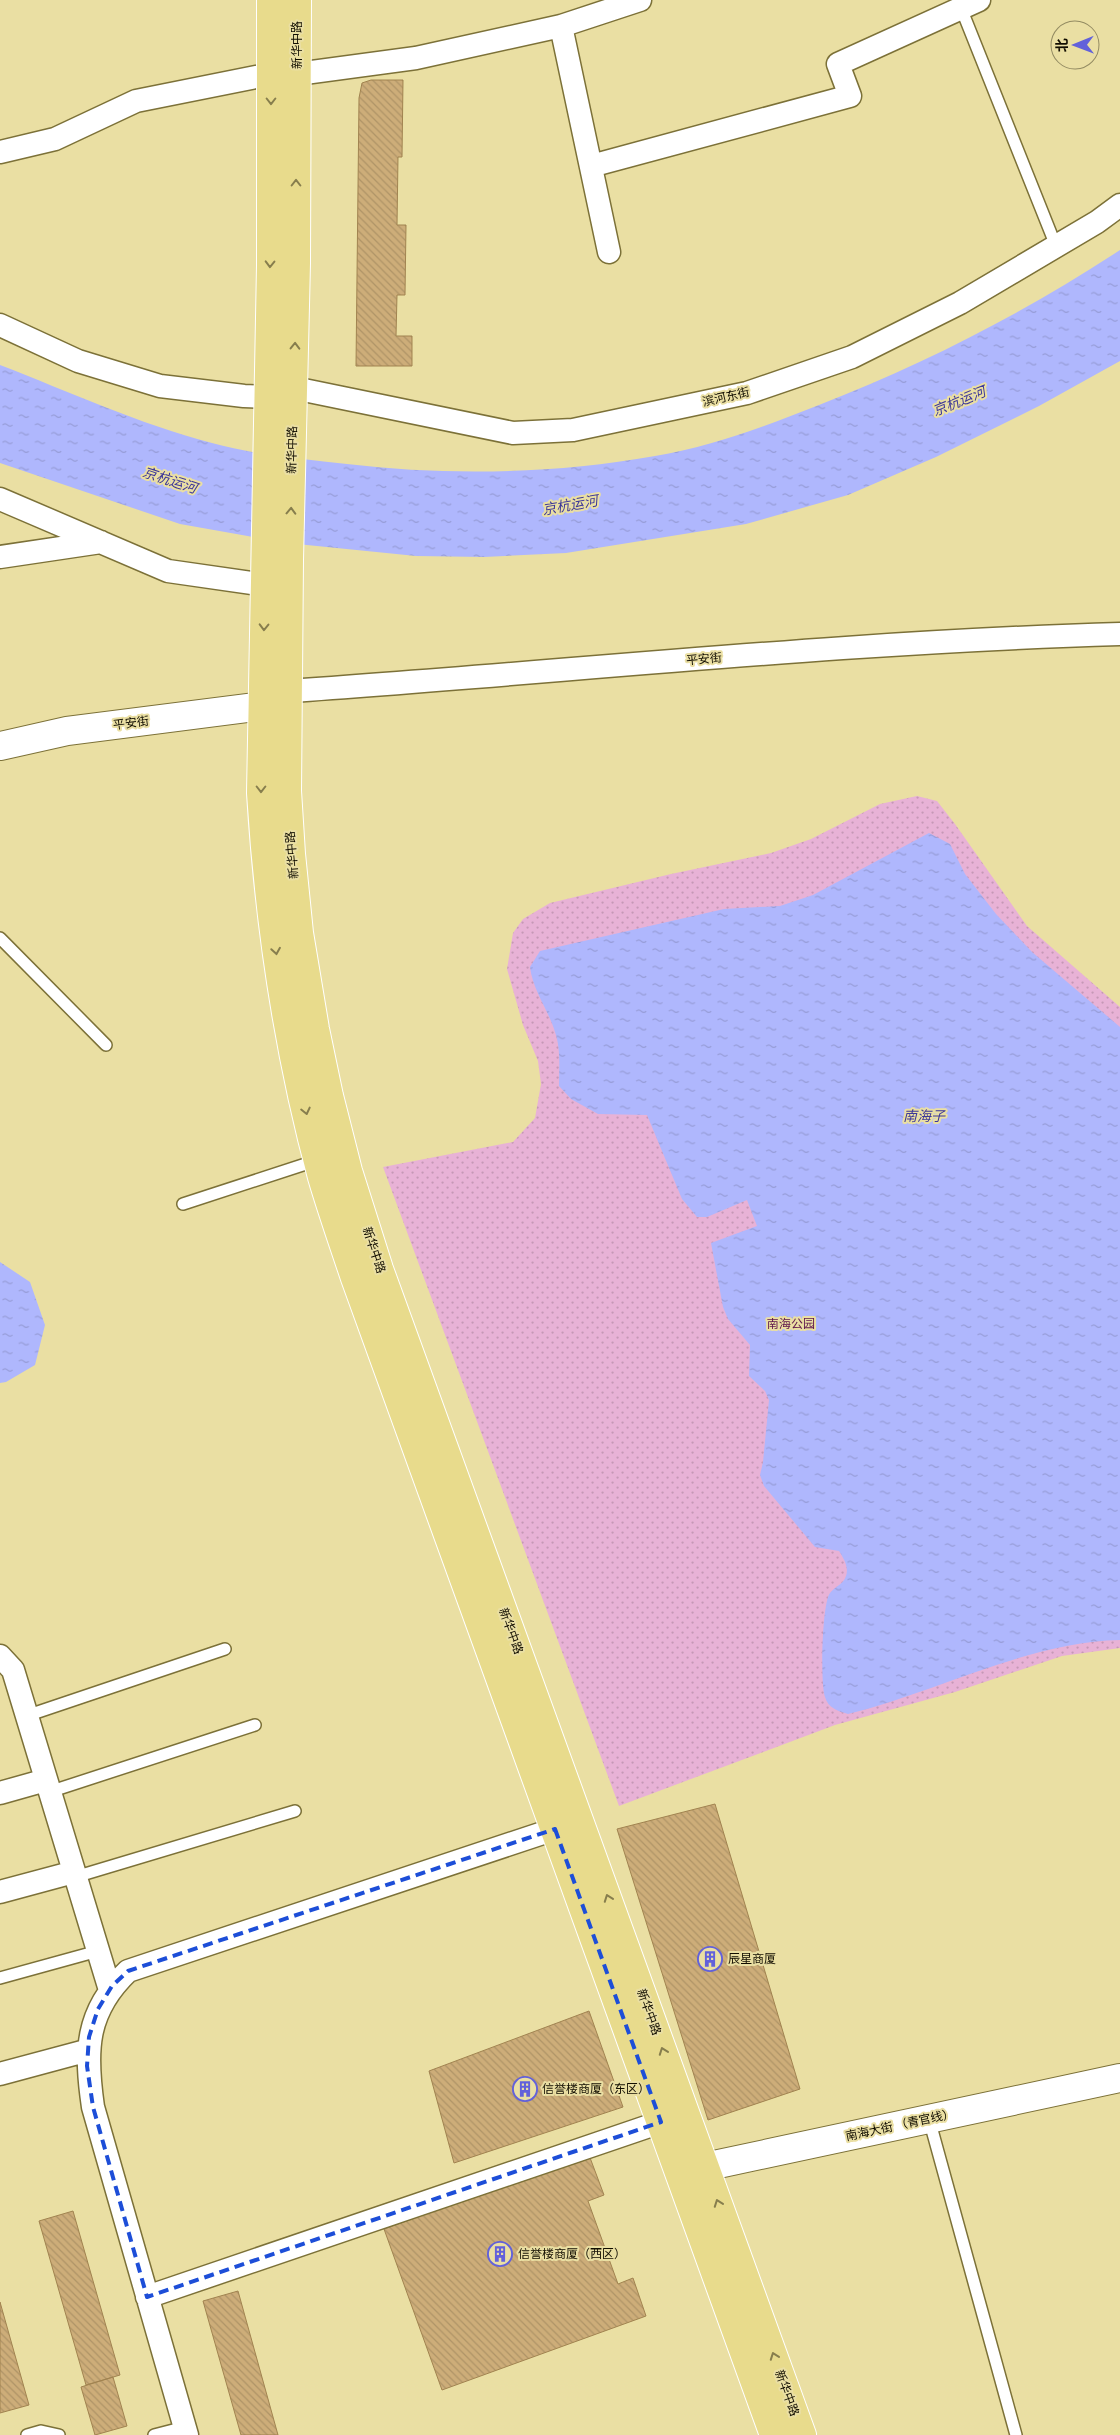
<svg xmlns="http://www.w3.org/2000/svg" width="1120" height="2435" viewBox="0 0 1120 2435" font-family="'Public Sans','Noto Sans SC',sans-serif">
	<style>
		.park { fill: url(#park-dots) }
		.water { fill: url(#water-ripples) }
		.building { fill: url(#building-back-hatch); stroke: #a18350 }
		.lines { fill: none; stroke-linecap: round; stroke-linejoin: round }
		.lane-casing { stroke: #7c7138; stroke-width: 14 }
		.street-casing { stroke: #7c7138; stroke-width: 25 }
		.secondary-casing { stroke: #7c7138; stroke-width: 30 }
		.primary-casing { stroke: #fff; stroke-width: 30 }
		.lane { stroke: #fff; stroke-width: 11 }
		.street { stroke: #fff; stroke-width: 22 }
		.secondary { stroke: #fff; stroke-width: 28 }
		.primary { stroke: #e8db8c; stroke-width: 28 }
		.oneway { stroke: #877e4d }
		.marked { fill: none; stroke: #1d4ed8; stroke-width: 4; stroke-dasharray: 10 6; stroke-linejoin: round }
		.labels { text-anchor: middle; stroke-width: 4; stroke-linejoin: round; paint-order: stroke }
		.street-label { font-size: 12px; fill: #110d00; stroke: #eadfa3 }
		.park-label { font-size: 12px; fill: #5d144c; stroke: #eadfa3 }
		.poi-label { font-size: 12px; fill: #110d00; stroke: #eadfa3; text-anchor: start }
		.water-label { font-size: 14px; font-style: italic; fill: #3c3799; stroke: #eadfa3 }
	</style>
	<defs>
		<pattern id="park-dots" width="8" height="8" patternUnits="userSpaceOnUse" patternTransform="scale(1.25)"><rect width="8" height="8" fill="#e8b2d6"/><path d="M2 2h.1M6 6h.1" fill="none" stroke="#c698b6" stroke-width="1.8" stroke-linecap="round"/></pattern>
		<pattern id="water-ripples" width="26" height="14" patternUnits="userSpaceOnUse" patternTransform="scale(1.25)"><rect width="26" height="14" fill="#afb7fd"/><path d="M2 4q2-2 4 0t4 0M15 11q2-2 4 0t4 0" fill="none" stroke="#969cd7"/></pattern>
		<pattern id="building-back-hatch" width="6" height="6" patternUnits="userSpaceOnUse" patternTransform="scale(1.25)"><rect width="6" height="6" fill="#cdad79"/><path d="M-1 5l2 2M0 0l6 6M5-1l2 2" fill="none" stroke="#af9467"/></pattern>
	</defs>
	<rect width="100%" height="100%" fill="#eadfa3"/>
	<path class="park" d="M917,796L937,801L955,824L1027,926L1120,1007V1648L1062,1656L955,1692L835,1725L619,1806L383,1167L513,1142L535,1118L541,1084L538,1061L523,1025L507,969L513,933L523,919L550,903L671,874L771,853L811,839L880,804Z"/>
	<path class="water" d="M1120,250V361L1039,406L936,457L848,495L746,524L566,553L484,557L416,556L287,543L180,524L0,463V365C70,392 139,424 212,443C255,455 302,459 347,464C449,476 553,474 655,456C711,447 766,426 819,405C924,364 1026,312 1120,250Z
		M929,833L950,844L965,874L996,914L1032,952L1120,1027V1640C1028,1642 937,1692 848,1714C838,1711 828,1708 825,1697C820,1683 822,1603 830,1593C835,1586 843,1585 846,1576C849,1567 844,1559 839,1551L815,1547L764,1486L760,1475L763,1462L769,1400L765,1391L749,1376L750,1345L728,1319L723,1307L711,1243L757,1226L747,1200L707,1217H697L682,1199L647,1115L598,1114L571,1099L559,1086C559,1068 561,1049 555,1032C548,1009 533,991 530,967L540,951L724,909L780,906L813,895Z
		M0,1262L30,1282L45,1325L35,1365L6,1382L0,1383Z"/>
	<path class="building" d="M371,80H403L402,157H398L397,225H406L405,295H397L396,336H412V366H356L359,98L362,83Z
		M715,1804L800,2089L708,2120L617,1829Z
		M589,2011L623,2107L454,2163L429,2071Z
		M589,2155L604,2195L588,2201L618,2284L633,2278L646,2316L442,2390L384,2229Z
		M73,2211L120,2375L86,2385L39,2221Z
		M238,2291L278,2435H241L203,2301Z
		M0,2302L29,2405L0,2413Z
		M113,2377L127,2426L95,2435L81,2387Z"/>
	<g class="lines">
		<defs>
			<path id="lane" d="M961,8L1056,246
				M0,938L106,1045
				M183,1204L318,1160
				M26,1716L225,1649
				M49,1792L255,1725
				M75,1877L295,1811
				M0,1978L98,1951
				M929,2119L1016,2435
				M27,2435L41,2431L59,2435
				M154,2435L185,2427"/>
			<path id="street" d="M561,26L609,252
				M297,74L416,58L561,26L640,0
				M0,152L55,139L136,101L271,74
				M591,166L850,96L838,64L979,0
				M0,325L78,361L160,386L244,396L268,397
				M294,388L513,433L573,430L747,393L852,357L960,303L1097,222L1120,205
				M0,499L168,571L265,585
				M0,557L101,542
				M289,691C566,672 842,642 1120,634
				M0,1656L13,1670L110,1990
				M0,1793L46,1780
				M0,1892L74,1872
				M0,2074L89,2050
				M147,2297L661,2122
				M187,2435L93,2107C85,2052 85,2012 128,1971L555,1829"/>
			<path id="secondary" d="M0,746L67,731L263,706
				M681,2172L1120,2078"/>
			<path id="primary" d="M271,0V265L261,793C269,923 288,1052 322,1177C332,1211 344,1245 355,1278L774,2435
				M297,0L296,263L289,560L287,791L291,854L299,933L315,1029L329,1096L348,1171L379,1269L802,2435"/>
		</defs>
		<use href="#lane" class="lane-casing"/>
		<use href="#street" class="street-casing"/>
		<use href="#secondary" class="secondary-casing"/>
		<use href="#primary" class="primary-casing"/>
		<use href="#lane" class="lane"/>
		<use href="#street" class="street"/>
		<use href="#secondary" class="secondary"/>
		<use href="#primary" class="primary"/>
	</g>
	<defs><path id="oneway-chevron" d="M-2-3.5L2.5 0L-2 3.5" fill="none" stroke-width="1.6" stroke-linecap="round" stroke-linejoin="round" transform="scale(1.25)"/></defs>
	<g class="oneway">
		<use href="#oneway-chevron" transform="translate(271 101) rotate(90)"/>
		<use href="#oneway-chevron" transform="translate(296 183) rotate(-90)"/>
		<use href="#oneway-chevron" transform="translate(270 264) rotate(91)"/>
		<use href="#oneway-chevron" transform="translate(295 346) rotate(-89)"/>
		<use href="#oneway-chevron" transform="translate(291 511) rotate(-88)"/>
		<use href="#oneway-chevron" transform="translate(264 627) rotate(91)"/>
		<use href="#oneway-chevron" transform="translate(261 789) rotate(90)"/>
		<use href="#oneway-chevron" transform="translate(276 951) rotate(81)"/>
		<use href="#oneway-chevron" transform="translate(306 1111) rotate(77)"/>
		<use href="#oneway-chevron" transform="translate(608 1898) rotate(-110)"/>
		<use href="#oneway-chevron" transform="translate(663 2051) rotate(-110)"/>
		<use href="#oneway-chevron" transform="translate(718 2203) rotate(-110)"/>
		<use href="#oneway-chevron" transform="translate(774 2356) rotate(-110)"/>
	</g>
	<path class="marked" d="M555,1829L661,2122L147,2297L93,2107L87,2066L89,2037L98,2009L112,1986L128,1971Z"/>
	<defs>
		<symbol id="building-ring" viewBox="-11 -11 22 22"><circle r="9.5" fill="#eadfa3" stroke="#6261da" stroke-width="1.5"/><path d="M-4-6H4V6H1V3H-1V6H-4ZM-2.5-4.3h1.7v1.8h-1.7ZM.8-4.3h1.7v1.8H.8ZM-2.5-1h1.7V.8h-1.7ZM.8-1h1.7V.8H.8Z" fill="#6261da"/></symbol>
	</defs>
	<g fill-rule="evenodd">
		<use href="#building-ring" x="696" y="1945" width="28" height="28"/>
		<use href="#building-ring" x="511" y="2075" width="28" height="28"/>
		<use href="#building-ring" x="486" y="2240" width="28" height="28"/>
	</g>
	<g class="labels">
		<g class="street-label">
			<text transform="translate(297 45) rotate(-90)" y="4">新华中路</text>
			<text transform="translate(726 397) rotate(-13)" y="4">滨河东街</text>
			<text transform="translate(292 450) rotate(-89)" y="4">新华中路</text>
			<text transform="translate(704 659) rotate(-5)" y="4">平安街</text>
			<text transform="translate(131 723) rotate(-7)" y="4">平安街</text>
			<text transform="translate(292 855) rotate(-95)" y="4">新华中路</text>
			<text transform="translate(374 1250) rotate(72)" y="4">新华中路</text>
			<text transform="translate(511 1631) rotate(70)" y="4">新华中路</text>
			<text transform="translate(649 2012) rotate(70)" y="4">新华中路</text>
			<text transform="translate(900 2125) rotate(-12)" y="4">南海大街 （青官线）</text>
			<text transform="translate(787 2393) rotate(70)" y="4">新华中路</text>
		</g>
		<g class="park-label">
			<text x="791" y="1328">南海公园</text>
		</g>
		<g class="poi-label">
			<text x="728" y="1963">辰星商厦</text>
			<text x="542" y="2093">信誉楼商厦（东区）</text>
			<text x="518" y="2258">信誉楼商厦（西区）</text>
		</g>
		<g class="water-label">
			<text transform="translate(959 401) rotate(-22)" y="5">京杭运河</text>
			<text transform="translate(170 480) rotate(18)" y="5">京杭运河</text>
			<text transform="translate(570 505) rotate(-10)" y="5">京杭运河</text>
			<text x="924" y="1121">南海子</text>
		</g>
	</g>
	<g transform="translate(1075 45) rotate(269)"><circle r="24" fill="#eadfa3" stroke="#938b62"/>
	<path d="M0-4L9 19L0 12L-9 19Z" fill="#6261da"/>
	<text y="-8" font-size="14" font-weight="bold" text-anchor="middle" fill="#110d00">北</text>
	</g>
</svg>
